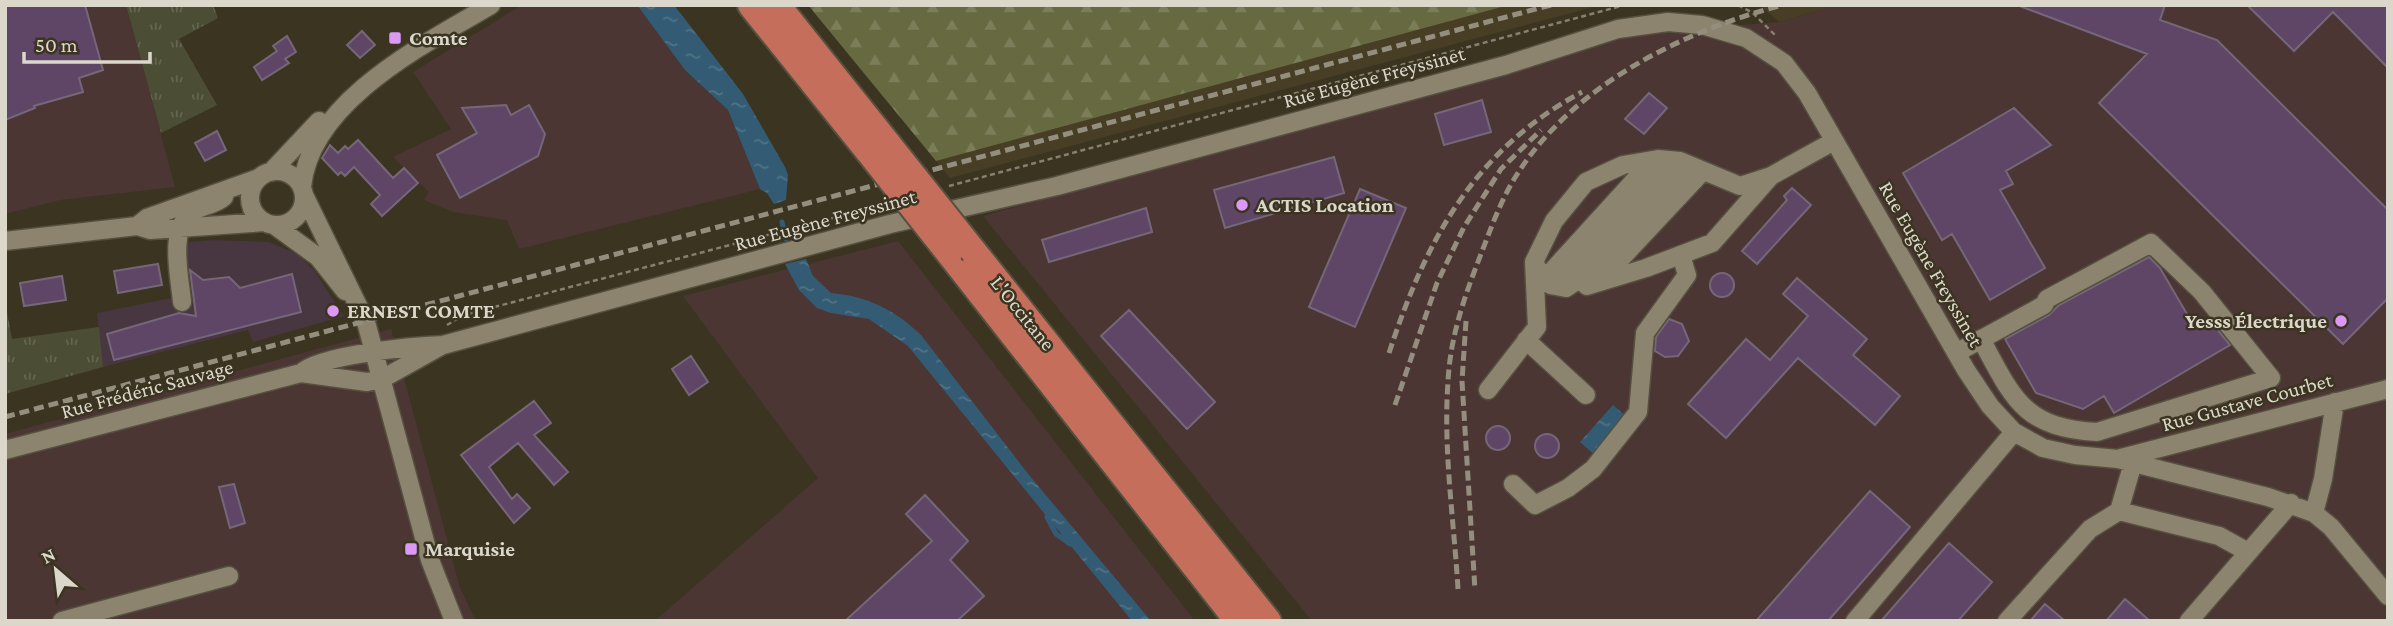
<svg xmlns="http://www.w3.org/2000/svg" width="2393" height="626" viewBox="0 0 2393 626" font-family="'Crimson Pro',serif">
	<style>
		.commercial { fill: #483641 }
		.industrial { fill: #4b3634 }
		.built { fill: #473e25 }
		.grass { fill: url(#grass-tufts) }
		.forest { fill: url(#forest-firs) }
		.water { fill: url(#water-ripples) }
		.lines { fill: none; stroke-linecap: round; stroke-linejoin: round }
		.stream { stroke: #335c74; stroke-width: 5 }
		.building { fill: #5f4666; stroke: #756779; stroke-width: 2 }
		.minor-casing { stroke: #56503f; stroke-width: 21 }
		.highway-casing { stroke: #56503f; stroke-width: 30 }
		.path { stroke: #868071; stroke-width: 2.5; stroke-dasharray: 5 3.5; stroke-linecap: butt }
		.minor { stroke: #8c846f; stroke-width: 18 }
		.highway { stroke: #c56e5c; stroke-width: 26 }
		.rail { stroke: #948e7f; stroke-width: 5; stroke-dasharray: 10 5; stroke-linecap: butt }
		.highway-bridge-casing { stroke: #56503f; stroke-width: 30; stroke-linecap: butt }
		.highway-bridge { stroke: #c56e5c; stroke-width: 26 }
		.poi-dot { fill: #db99f5; stroke: #3b3421; stroke-width: 2.5 }
		.labels { text-anchor: middle; stroke-width: 5; stroke-linejoin: round; paint-order: stroke }
		.poi-label { font-size: 21px; font-weight: bold; fill: #dbd7cb; stroke: #3b3421; text-anchor: start }
		.street-label { font-size: 21px; fill: #dbd7cb; stroke: #3b3421 }
	</style>
	<defs>
		<pattern id="grass-tufts" width="24" height="20" patternUnits="userSpaceOnUse" patternTransform="scale(1.75)"><rect width="24" height="20" fill="#4c4d35"/><path d="M3 7l-1-3M5 7V3M7 7l1-3M15 17l-1-3M17 17v-4M19 17l1-3" fill="none" stroke="#656651"/></pattern>
		<pattern id="forest-firs" width="22" height="20" patternUnits="userSpaceOnUse" patternTransform="scale(1.75)"><rect width="22" height="20" fill="#676940"/><path d="M5 1l3.5 6h-7zM16 11l3.5 6h-7z" fill="#7c7e5a"/></pattern>
		<pattern id="water-ripples" width="26" height="14" patternUnits="userSpaceOnUse" patternTransform="scale(1.75)"><rect width="26" height="14" fill="#335c74"/><path d="M2 4q2-2 4 0t4 0M15 11q2-2 4 0t4 0" fill="none" stroke="#507386"/></pattern>
	</defs>
	<rect width="100%" height="100%" fill="#3b3421"/>
	<path class="commercial" d="M214,240L269,242L297,254L314,270L344,316L253,342L248,330L103,367L97,313L176,297L167,244Z"/>
	<path class="industrial" d="M5,5H126L175,187L60,200L5,214Z
		M522,5H637L685,70L728,110L760,189L519,249L507,220L453,212L424,200L429,192L393,157L451,129L413,72Z
		M1837,5H2388V621H1312L983,216L1647,32L1779,22Z
		M898,241L1195,621H655L818,478L683,296Z
		M391,329L460,588L476,621H5V434Z"/>
	<path class="built" d="M1509,5H1601L950,178L936,161Z
		M1759,5H1837L1779,22Z"/>
	<path class="grass" d="M126,5H213L218,18L179,39L217,105L161,133Z
		M5,301L12,339L99,327L103,367L5,394Z"/>
	<path class="forest" d="M808,5H1509L936,161Z"/>
	<path class="water" d="M637,5H674L743,94L785,167L788,175L786,200L774,204L767,193L760,189L728,110L685,70Z
		M806,259L813,276L831,293C867,296 895,310 921,335L1029,475L1151,621H1132L908,346L869,319L831,313L817,308L799,290L785,264Z
		M1613,405L1628,418L1595,455L1580,442Z"/>
	<g class="lines">
		<path class="stream" d="M782,222L786,239
			M1047,517L1056,534L1070,544"/>
	</g>
	<path class="building" d="M5,5H85L103,70L79,78L83,92L34,106L35,108L5,120Z
		M2017,5H2165L2160,20L2217,40L2388,210V298L2343,344L2099,103L2147,54Z
		M2247,5H2388V68L2333,12L2294,51Z
		M362,31L375,45L360,58L347,45Z
		M287,36L296,52L285,59L289,63L262,80L254,67L277,51L273,46Z
		M1649,93L1667,108L1644,134L1625,119Z
		M1482,100L1491,132L1444,145L1435,114Z
		M506,105L511,115L529,105L545,134L538,156L460,198L437,155L477,133L462,108Z
		M2014,108L2051,145L2006,171L2013,184L2000,190L2045,268L1990,300L1952,234L1942,240L1903,173Z
		M217,131L226,150L205,161L195,143Z
		M358,140L393,178L404,168L418,183L382,216L371,204L380,195L354,167L345,176L341,172L338,175L322,158L330,145L338,153L345,146L348,149Z
		M1334,157L1344,193L1225,228L1214,190Z
		M1792,188L1811,205L1757,264L1742,251L1787,200L1784,196Z
		M1360,189L1406,208L1355,327L1309,307Z
		M1146,208L1152,232L1049,262L1042,240Z
		M2149,257L2160,268L2194,326L2208,318L2230,345L2114,413L2104,396L2083,409L2036,393L2005,339L2049,315L2059,305Z
		M158,264L162,285L118,293L114,271Z
		M190,270L203,280L229,277L240,288L292,274L301,312L114,360L107,334L179,313L196,316Z
		M1710 285a12 12 0 1 1 24 0a12 12 0 1 1-24 0Z
		M62,276L66,300L24,306L20,283Z
		M1797,278L1867,339L1853,355L1900,396L1875,425L1798,358L1726,438L1688,404L1746,339L1770,360L1808,316L1783,294Z
		M1129,310L1215,402L1187,429L1101,336Z
		M1669,319L1682,324L1689,341L1678,356L1665,357L1655,351L1656,337Z
		M691,356L708,382L689,395L672,369Z
		M534,401L551,423L534,435L568,472L554,485L518,443L489,467L512,499L517,494L530,508L514,523L461,455Z
		M1486 438a12 12 0 1 1 24 0a12 12 0 1 1-24 0Z
		M1535 446a12 12 0 1 1 24 0a12 12 0 1 1-24 0Z
		M234,484L245,523L230,528L219,487Z
		M1870,491L1910,527L1828,621H1756Z
		M925,495L968,541L950,560L984,596L957,621H845L932,541L906,514Z
		M1949,543L1992,582L1958,621H1881Z
		M2125,599L2150,621H2106Z
		M2045,604L2065,621H2030Z"/>
	<g class="lines">
		<defs>
			<path id="minor" d="M250 198a27 27 0 1 1 54 0a27 27 0 1 1-54 0Z
				M271,172L319,121
				M302,187C310,101 425,44 491,5
				M304,195L366,322L430,560L454,621
				M274,225L318,257L345,291
				M137,226L147,218L259,178
				M5,241L137,226L150,230L265,222
				M1534,262L1541,275L1551,272L1653,160
				M1562,277L1575,269L1675,161
				M1598,278L1613,267L1702,172
				M1550,285L1566,288L1594,269L1690,166
				M1587,286L1646,268L1712,243L1770,177
				M182,302C180,277 167,227 194,211C204,205 215,205 224,197L225,190
				M1526,340L1586,395
				M1956,353L2044,305L2047,299L2151,243L2202,292L2271,378L2097,432C2023,428 2013,398 1981,339
				M301,373L367,382L382,379L441,346
				M1488,390L1537,327L1534,262L1554,221L1586,182L1623,165L1658,159L1680,161L1740,186L1771,176L1834,141
				M5,450L301,373C319,355 414,346 443,345L890,224L1057,186L1506,65L1618,29L1668,22L1702,25L1746,38L1784,63L1807,93L1966,370L1990,406L2014,432L2043,448L2075,455L2118,459L2268,497L2314,513L2331,527L2388,596
				M2121,458L2388,389
				M2133,463L2119,511L2219,536L2248,552
				M1513,484L1535,505L1568,488L1593,469L1638,412L1645,333L1687,275L1681,255
				M2314,513L2323,479L2335,402
				M62,621L229,576
				M1855,621L2014,432
				M2007,621L2090,529L2119,511
				M2189,621L2291,503"/>
			<path id="highway" d="M751,5L869,152
				M777,5L888,144
				M974,252L1268,621
				M949,253L1238,621"/>
		</defs>
		<use href="#minor" class="minor-casing"/>
		<use href="#highway" class="highway-casing"/>
		<path class="path" d="M1738,5L1753,13L1776,36
			M949,186L1625,5
			M447,325L464,315L882,205"/>
		<use href="#minor" class="minor"/>
		<use href="#highway" class="highway"/>
		<path class="rail" d="M1466,321L1462,381L1475,590
			M1389,353C1426,240 1474,150 1582,92
			M1395,405L1437,283L1464,227L1501,169L1541,130
			M5,417L1551,5
			M1458,589C1454,521 1443,450 1448,382C1450,337 1465,295 1481,254C1491,228 1501,200 1516,176C1572,86 1682,31 1783,5"/>
		<defs>
			<path id="highway-bridge" d="M888,144L974,252
				M869,152L949,253"/>
		</defs>
		<use href="#highway-bridge" class="highway-bridge-casing"/>
		<use href="#highway-bridge" class="highway-bridge"/>
	</g>
	<g class="poi-dot">
		<rect x="388" y="31" width="14" height="14" rx="3.5"/>
		<circle cx="1242" cy="205" r="7"/>
		<circle cx="333" cy="311" r="7"/>
		<circle cx="2341" cy="321" r="7"/>
		<rect x="404" y="542" width="14" height="14" rx="3.5"/>
	</g>
	<g class="labels">
		<g class="poi-label">
			<text x="409" y="45">Comte</text>
			<text x="1256" y="212">ACTIS Location</text>
			<text x="347" y="318">ERNEST COMTE</text>
			<text x="2327" y="328" text-anchor="end">Yesss Électrique</text>
			<text x="425" y="556">Marquisie</text>
		</g>
		<g class="street-label">
			<text transform="translate(1374 77) rotate(-15)" y="7">Rue Eugène Freyssinet</text>
			<text transform="translate(825 220) rotate(-15)" y="7">Rue Eugène Freyssinet</text>
			<text transform="translate(1931 264) rotate(60)" y="7">Rue Eugène Freyssinet</text>
			<text transform="translate(1023 313) rotate(51)" y="7">L'Occitane</text>
			<text transform="translate(147 389) rotate(-15)" y="7">Rue Frédéric Sauvage</text>
			<text transform="translate(2247 402) rotate(-15)" y="7">Rue Gustave Courbet</text>
		</g>
	</g>
	<rect width="2393" height="626" fill="none" stroke="#dbd7cb" stroke-width="14"/>
	<g transform="translate(56 570) rotate(332)" stroke="#3b3421" stroke-width="5" paint-order="stroke">
	<path d="M0-5L12 26L0 18L-12 26Z" fill="#dbd7cb"/>
	<text y="-10" font-size="19" font-weight="bold" text-anchor="middle" fill="#dbd7cb">N</text>
	</g>
	<path d="M24 52v10h126v-10" fill="none" stroke="#dbd7cb" stroke-width="3.5"/>
	<text x="35" y="52" font-size="21" fill="#dbd7cb" stroke="#3b3421" stroke-width="5" paint-order="stroke">50 m</text>
</svg>
